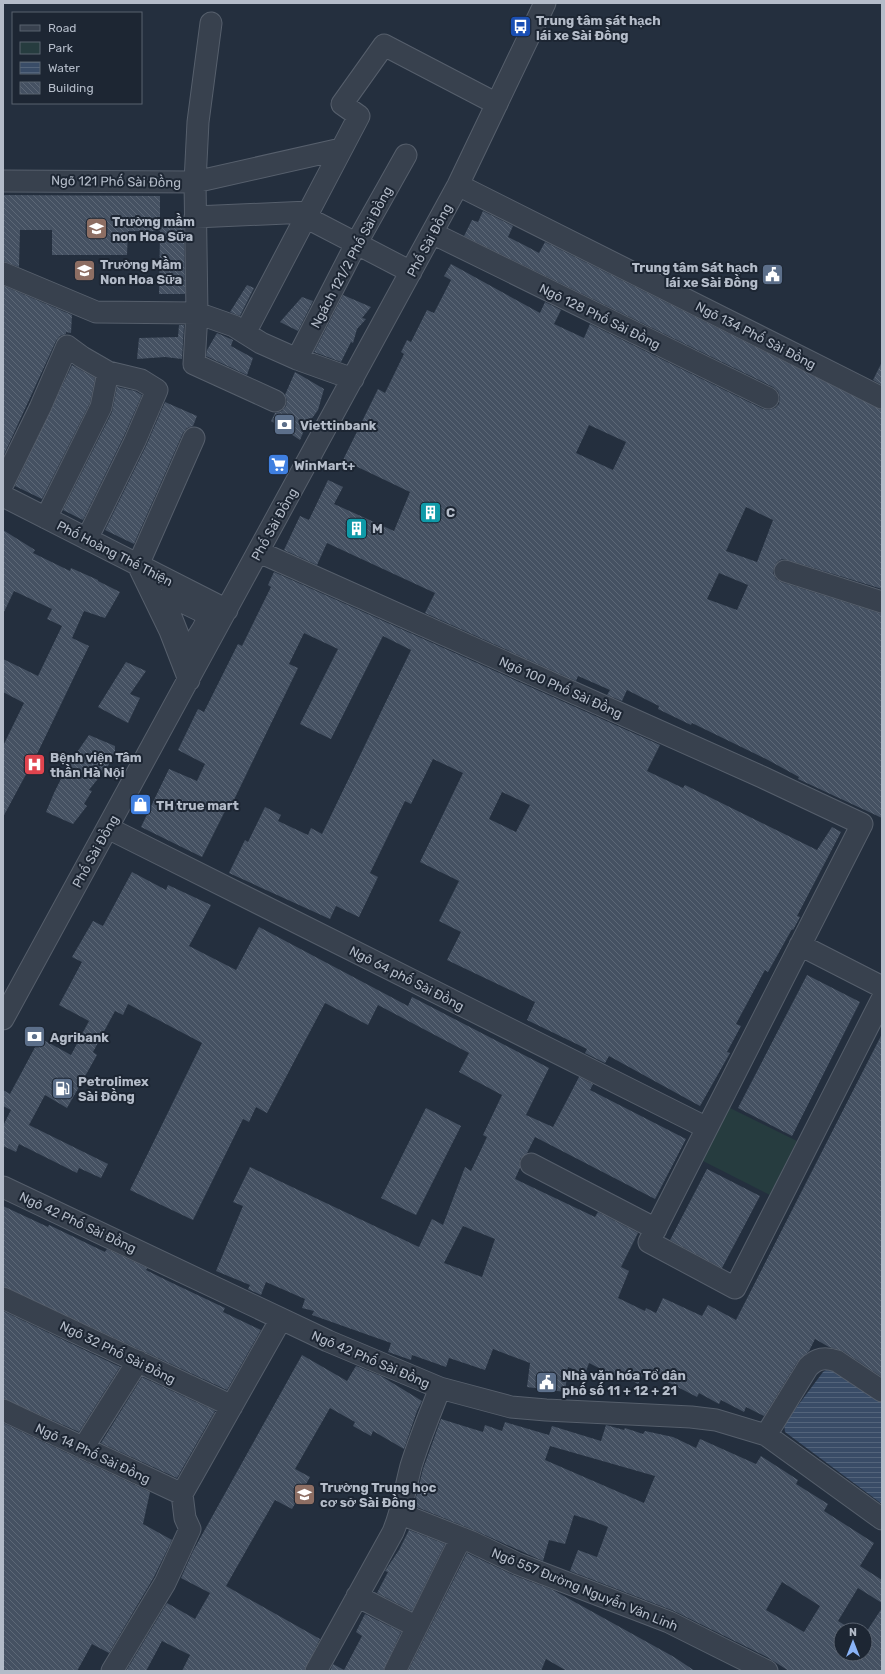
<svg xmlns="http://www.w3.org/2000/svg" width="885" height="1674" viewBox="0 0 885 1674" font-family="Rubik,sans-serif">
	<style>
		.green { fill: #263c3f }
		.water { fill: url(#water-rules) }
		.building { fill: url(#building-back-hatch); fill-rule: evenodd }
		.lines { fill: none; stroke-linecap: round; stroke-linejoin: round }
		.minor-casing { stroke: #565f6c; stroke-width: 23 }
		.minor { stroke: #38414e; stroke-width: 21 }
		.labels { text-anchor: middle; stroke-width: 4; stroke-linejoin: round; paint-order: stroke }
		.poi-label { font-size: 13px; font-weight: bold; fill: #b4bcc9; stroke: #1d2633; text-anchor: start }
		.street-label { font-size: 13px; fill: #b4bcc9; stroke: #1d2633 }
	</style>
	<defs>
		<pattern id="water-rules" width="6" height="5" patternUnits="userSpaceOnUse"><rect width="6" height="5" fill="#394c67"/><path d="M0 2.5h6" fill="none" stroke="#53647b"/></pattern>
		<pattern id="building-back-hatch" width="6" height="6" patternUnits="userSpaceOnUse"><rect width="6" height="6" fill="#455162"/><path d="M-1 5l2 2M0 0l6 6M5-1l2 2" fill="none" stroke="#5d6877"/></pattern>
	</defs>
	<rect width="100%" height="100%" fill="#242f3e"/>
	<path class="green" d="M728,1107L797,1141L770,1195L701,1160Z"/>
	<path class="water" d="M826,1370L837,1371L882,1402V1504L785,1432L784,1424L823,1372Z"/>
	<path class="building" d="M3,195L160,196V223L184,224L185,294H159L160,231H128L127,255H52V230H20L19,267L3,261Z
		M483,211L513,226L508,237L524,245L539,253L545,242L882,410V589L788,560L782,559L777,562L774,568L773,573L776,579L781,582L882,614V818L798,779L799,777L768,760L692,723L691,725L658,709L659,706L627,690L622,701L607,695L610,690L578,676L576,681L425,613L435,593L327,543L317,565L284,550L300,516L309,520L328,480L343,487L334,504L394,531L410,492L343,460L378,389L385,393L404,354L401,352L407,340L411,342L427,310L434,313L451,280L444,276L451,264L540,313L545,302L561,310L554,324L584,338L590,324L763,409L769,410L775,408L779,404L780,397L778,391L773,387L464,236L472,220L478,222ZM589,425L626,442L613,470L576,453ZM746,507L773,520L757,562L726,551ZM719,573L748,585L737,610L707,599Z
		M247,285L254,288L240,316L230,312Z
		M4,286L72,315L71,333L66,332V334L60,336L56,341L3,457Z
		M343,295L371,307L362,318L366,319L357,329L353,343L351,342L341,362L314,352Z
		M302,297L313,301L298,331L280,322Z
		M179,325H184L182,359L165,357L137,359L139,338L178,337Z
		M217,333L233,340L231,346L253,358L247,375L206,356L207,350Z
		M882,362V385L873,380Z
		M72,365L95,378L90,403L42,499L15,486Z
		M295,372L324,389L318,410L305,428L300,440L271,421L275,413L282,411L286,406L287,400L285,395Z
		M117,387L135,391L142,395L124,436L83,520L63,510L112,412Z
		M165,402L197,416L193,426L187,428L183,433L134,544L105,530L146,446Z
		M3,530L35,550L33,553L70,571L71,568L98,580V581L120,592L105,618L84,611L72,638L89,646L37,754L3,817V746L24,703L3,692V659L38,676L62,626L47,619L52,609L14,591L3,614Z
		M274,572L660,745L647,771L683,788L685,785L817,850L832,827L841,832L797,916L800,917L793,930L792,929L768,972L765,970L736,1024L741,1026L727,1052L730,1053L700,1106L609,1056L605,1063L585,1053L587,1049L527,1020L535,1002L447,960L461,932L439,921L459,881L420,862L463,773L433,759L411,804L405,801L370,873L378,877L359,917L336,906L330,919L229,873L245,840L248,842L265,807L281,815L278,821L308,835L311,828L322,834L411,650L383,636L331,739L300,724L338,649L304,633L289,664L298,668L229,810L226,809L202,857L141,827L169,769L197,781L205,764L178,750L198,709L204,712L238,644L242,646L271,587L268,585ZM502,792L530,805L516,832L489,819Z
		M126,662L146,671L130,694L140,698L128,723L98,707Z
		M89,735L115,746V752L108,766L89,790L92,791L84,804L87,806L73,824L46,812L54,793L72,757L73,758Z
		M132,872L166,890L168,885L211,905L189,946L236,970L259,927L408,1006L412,997L549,1068L526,1115L553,1127L579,1077L593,1084L590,1090L686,1139L655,1199L535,1137L527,1153L520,1159V1168L515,1179L595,1217L598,1212L638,1233L621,1267L629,1271L618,1298L645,1311L646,1308L656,1313L663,1298L702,1316L708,1305L736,1320L882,1034V1377L843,1351L829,1347L815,1339L809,1351L798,1361L764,1416L746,1407L744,1412L721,1400L719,1404L699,1393L697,1397L658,1377L657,1381L643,1374L638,1384L623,1376L621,1379L589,1363L585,1374L568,1367L565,1392L527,1387L530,1363L493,1349L485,1370L449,1358L446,1367L412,1355L411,1360L388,1352L391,1343L312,1315L314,1311L302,1308L305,1299L266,1282L261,1295L248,1289L250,1285L216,1271L243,1206L233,1202L250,1167L419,1247L432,1219L443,1225L465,1167L471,1171L487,1137L483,1135L502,1095L459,1072L469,1053L378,1005L368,1025L325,1003L267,1113L256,1107L249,1122L243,1119L193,1220L130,1190L202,1043L128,1004L123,1015L115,1011L93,1052L97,1055L67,1108L45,1095L29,1125L108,1164L101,1178L79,1168L77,1173L19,1144L16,1152L3,1146V1126L11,1110L3,1106V1090L10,1094L40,1038L71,1055L89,1021L59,1005L82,962L72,957L93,921L103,926ZM463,1226L495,1239L482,1277L444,1263Z
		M807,975L860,1002L792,1136L738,1108Z
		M426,1108L461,1126L416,1215L381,1198Z
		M707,1169L760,1196L722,1268L670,1240Z
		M3,1206L48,1227L49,1225L105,1252L107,1249L147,1268L146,1270L168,1281L225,1308L223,1312L261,1330L227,1390L3,1286Z
		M3,1311L120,1367L79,1432L3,1398Z
		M302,1355L347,1381L356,1366L381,1376L422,1401L417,1411L404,1449L373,1431L371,1436L353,1426L355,1422L330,1408L295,1469L310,1477L292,1509L275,1500L226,1586L320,1639L304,1671H182L190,1655L162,1641L146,1671H126L167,1603L195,1619L210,1593L181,1578L193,1551Z
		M142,1377L215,1411L177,1478L101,1443Z
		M441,1419L483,1432L485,1425L502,1431L505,1422L549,1435L552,1426L601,1441L606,1425L624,1430L625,1428L643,1434L645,1431L673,1437L696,1448L700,1439L756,1464L761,1456L798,1480L796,1484L828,1504L824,1511L874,1543L860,1566L882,1580V1603L858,1588L838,1621L853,1630H841V1654H865V1634L882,1608V1671H789L767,1657L674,1611L570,1571L578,1550L597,1557L608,1527L593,1521L574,1515L565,1544L549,1540L543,1561L476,1531L414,1506L423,1469ZM550,1446L655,1476L644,1503L545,1460ZM782,1582L820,1606L804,1632L766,1610Z
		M3,1423L150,1492L143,1524L172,1540L154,1577L109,1653L92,1644L77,1671H3Z
		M409,1530L445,1544L412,1611L377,1593L388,1572L385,1571L399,1550Z
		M467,1553L513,1575L553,1590L674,1657L695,1671H567L546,1659L541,1671H408Z
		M365,1614L401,1632L383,1671H330L333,1664L344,1670L362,1636L356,1632Z"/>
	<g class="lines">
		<defs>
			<path id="minor" d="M211,23L198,122L195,182L341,149
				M3,181L195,182L197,313L194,364L275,401
				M458,185L882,398
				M195,217L308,212L313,221L411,272
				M432,233L768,398
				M3,273L96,312L197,313L234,326L261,343L297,359L353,379
				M245,333L359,116L342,104L384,45L497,104
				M297,359L356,244L406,155
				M3,484L40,408L67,346L82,357L108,372L141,380L157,390L135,441L87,539
				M3,496L227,610
				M46,518L101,407L108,372
				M259,552L762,777L862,824L649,1242L735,1288L882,999
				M138,565L194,438
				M138,565L170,631L189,680
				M785,571L882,602
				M170,596L205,613C210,623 197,637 192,645H184L181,642L166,604V601Z
				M108,828L707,1128
				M800,945L882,987
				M3,1019L458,185L545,3
				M531,1164L656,1229
				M3,1187L328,1341L440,1388L511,1407L546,1410L691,1417L716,1420L766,1435L882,1519
				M3,1298L232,1406
				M3,1410L182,1494
				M766,1435L808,1367C817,1358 825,1357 837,1361L882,1391
				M83,1448L138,1361
				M401,1514L472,1542L518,1564L669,1622L767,1671
				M357,1596L417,1627
				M112,1671L165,1583L190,1529L185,1518L182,1494L281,1319
				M316,1671L393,1532C402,1511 405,1489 411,1466C419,1440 430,1414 440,1388
				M395,1671L461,1538"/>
		</defs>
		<use href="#minor" class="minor-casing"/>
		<use href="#minor" class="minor"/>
	</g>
	<defs>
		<symbol id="bus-square" viewBox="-11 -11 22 22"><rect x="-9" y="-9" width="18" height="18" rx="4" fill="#1a4fb4" stroke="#1d2633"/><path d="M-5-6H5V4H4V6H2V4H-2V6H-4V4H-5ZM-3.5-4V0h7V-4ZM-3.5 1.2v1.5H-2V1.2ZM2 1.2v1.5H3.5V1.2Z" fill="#fff"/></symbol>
		<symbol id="school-square" viewBox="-11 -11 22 22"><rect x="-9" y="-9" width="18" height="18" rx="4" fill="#8d6e63" stroke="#1d2633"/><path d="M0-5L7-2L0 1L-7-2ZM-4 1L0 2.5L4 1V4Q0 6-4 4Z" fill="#fff"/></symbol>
		<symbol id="civic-square" viewBox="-11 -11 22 22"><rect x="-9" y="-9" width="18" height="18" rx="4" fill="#5c6f8a" stroke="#1d2633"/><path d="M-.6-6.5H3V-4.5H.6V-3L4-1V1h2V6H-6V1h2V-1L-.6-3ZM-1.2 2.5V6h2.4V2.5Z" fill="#fff"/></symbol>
		<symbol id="bank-square" viewBox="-11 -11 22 22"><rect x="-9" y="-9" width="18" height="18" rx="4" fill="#5c6f8a" stroke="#1d2633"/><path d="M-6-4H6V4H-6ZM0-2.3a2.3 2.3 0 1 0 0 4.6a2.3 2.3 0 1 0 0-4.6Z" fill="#fff"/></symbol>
		<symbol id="supermarket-square" viewBox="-11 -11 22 22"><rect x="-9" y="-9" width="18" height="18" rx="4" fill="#3f7fe0" stroke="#1d2633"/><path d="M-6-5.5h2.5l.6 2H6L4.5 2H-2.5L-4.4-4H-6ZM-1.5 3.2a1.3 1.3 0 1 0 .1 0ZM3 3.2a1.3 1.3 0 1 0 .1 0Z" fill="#fff"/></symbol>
		<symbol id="building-square" viewBox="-11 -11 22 22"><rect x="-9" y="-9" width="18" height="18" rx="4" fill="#0f9aa8" stroke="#1d2633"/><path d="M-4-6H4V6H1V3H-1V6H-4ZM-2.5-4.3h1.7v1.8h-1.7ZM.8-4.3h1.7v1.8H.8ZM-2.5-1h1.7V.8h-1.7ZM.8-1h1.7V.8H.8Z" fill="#fff"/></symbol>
		<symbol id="hospital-square" viewBox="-11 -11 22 22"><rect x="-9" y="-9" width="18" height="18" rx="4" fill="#e0444e" stroke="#1d2633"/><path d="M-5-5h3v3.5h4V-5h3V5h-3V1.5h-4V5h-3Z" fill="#fff"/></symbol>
		<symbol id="shop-square" viewBox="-11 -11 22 22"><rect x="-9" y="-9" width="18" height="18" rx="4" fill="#3f7fe0" stroke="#1d2633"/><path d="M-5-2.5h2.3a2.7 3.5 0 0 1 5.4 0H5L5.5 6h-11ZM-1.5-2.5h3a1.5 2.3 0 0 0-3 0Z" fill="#fff"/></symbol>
		<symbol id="fuel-square" viewBox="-11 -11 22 22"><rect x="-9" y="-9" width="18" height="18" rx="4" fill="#5c6f8a" stroke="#1d2633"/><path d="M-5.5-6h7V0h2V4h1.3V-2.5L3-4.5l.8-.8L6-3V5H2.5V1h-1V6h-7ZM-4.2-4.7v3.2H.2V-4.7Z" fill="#fff"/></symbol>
	</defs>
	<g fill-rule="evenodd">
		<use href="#bus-square" x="508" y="14" width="25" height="25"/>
		<use href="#school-square" x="84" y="216" width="25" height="25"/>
		<use href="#school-square" x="72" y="258" width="25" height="25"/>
		<use href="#civic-square" x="760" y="262" width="25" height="25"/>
		<use href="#bank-square" x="272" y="412" width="25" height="25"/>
		<use href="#supermarket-square" x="266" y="452" width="25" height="25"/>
		<use href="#building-square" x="418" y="500" width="25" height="25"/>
		<use href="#building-square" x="344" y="516" width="25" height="25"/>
		<use href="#hospital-square" x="22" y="752" width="25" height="25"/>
		<use href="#shop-square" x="128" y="792" width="25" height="25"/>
		<use href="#bank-square" x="22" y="1024" width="25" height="25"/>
		<use href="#fuel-square" x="50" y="1076" width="25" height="25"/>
		<use href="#civic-square" x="534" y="1370" width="25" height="25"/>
		<use href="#school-square" x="292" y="1482" width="25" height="25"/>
	</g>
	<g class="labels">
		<g class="poi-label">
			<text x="536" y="25">Trung tâm sát hạch<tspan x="536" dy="15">lái xe Sài Đồng</tspan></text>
			<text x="112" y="226">Trường mầm<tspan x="112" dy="15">non Hoa Sữa</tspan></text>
			<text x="100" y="269">Trường Mầm<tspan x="100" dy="15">Non Hoa Sữa</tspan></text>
			<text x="758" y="272" text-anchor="end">Trung tâm Sát hạch<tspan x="758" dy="15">lái xe Sài Đồng</tspan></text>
			<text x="300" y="430">Viettinbank</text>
			<text x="294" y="470">WinMart+</text>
			<text x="446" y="517">C</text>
			<text x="372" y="533">M</text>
			<text x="50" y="762">Bệnh viện Tâm<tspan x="50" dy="15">thần Hà Nội</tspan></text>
			<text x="156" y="810">TH true mart</text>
			<text x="50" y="1042">Agribank</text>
			<text x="78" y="1086">Petrolimex<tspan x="78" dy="15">Sài Đồng</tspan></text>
			<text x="562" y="1380">Nhà văn hóa Tổ dân<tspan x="562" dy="15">phố số 11 + 12 + 21</tspan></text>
			<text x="320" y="1492">Trường Trung học<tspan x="320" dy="15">cơ sở Sài Đồng</tspan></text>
		</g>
		<g class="street-label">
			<text transform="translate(116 181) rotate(1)" y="5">Ngõ 121 Phố Sài Đồng</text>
			<text transform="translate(429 240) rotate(-62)" y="5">Phố Sài Đồng</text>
			<text transform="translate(351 257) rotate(-62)" y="5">Ngách 121/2 Phố Sài Đồng</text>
			<text transform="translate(600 316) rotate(26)" y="5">Ngõ 128 Phố Sài Đồng</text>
			<text transform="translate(756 335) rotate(27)" y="5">Ngõ 134 Phố Sài Đồng</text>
			<text transform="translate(274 524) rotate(-61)" y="5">Phố Sài Đồng</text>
			<text transform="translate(115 553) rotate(27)" y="5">Phố Hoàng Thế Thiện</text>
			<text transform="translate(561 687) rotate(24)" y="5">Ngõ 100 Phố Sài Đồng</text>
			<text transform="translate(95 851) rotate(-61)" y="5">Phố Sài Đồng</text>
			<text transform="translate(407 978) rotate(27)" y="5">Ngõ 64 phố Sài Đồng</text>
			<text transform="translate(78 1222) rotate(25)" y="5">Ngõ 42 Phố Sài Đồng</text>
			<text transform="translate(118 1352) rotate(26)" y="5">Ngõ 32 Phố Sài Đồng</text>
			<text transform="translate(371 1359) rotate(23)" y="5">Ngõ 42 Phố Sài Đồng</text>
			<text transform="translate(93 1453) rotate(25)" y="5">Ngõ 14 Phố Sài Đồng</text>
			<text transform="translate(585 1589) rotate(22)" y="5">Ngõ 557 Đường Nguyễn Văn Linh</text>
		</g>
	</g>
	<rect width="885" height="1674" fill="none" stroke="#b4bcc9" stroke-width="8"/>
	<rect x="12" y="12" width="130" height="92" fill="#1d2633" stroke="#59626f"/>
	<rect x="20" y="25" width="20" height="6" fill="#38414e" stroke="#59626f"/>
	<text x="48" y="32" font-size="12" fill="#b4bcc9">Road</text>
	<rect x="20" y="42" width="20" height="12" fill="#263c3f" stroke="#59626f"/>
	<text x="48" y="52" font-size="12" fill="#b4bcc9">Park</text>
	<rect x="20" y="62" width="20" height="12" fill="url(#water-rules)" stroke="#59626f"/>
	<text x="48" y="72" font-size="12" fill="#b4bcc9">Water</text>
	<rect x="20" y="82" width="20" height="12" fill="url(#building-back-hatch)" stroke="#59626f"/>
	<text x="48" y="92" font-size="12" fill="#b4bcc9">Building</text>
	<g transform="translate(853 1642)"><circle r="19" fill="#1d2633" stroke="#59626f"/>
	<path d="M0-3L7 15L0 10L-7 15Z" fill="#8ab4f8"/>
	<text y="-6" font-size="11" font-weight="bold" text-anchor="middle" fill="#b4bcc9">N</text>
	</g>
</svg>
